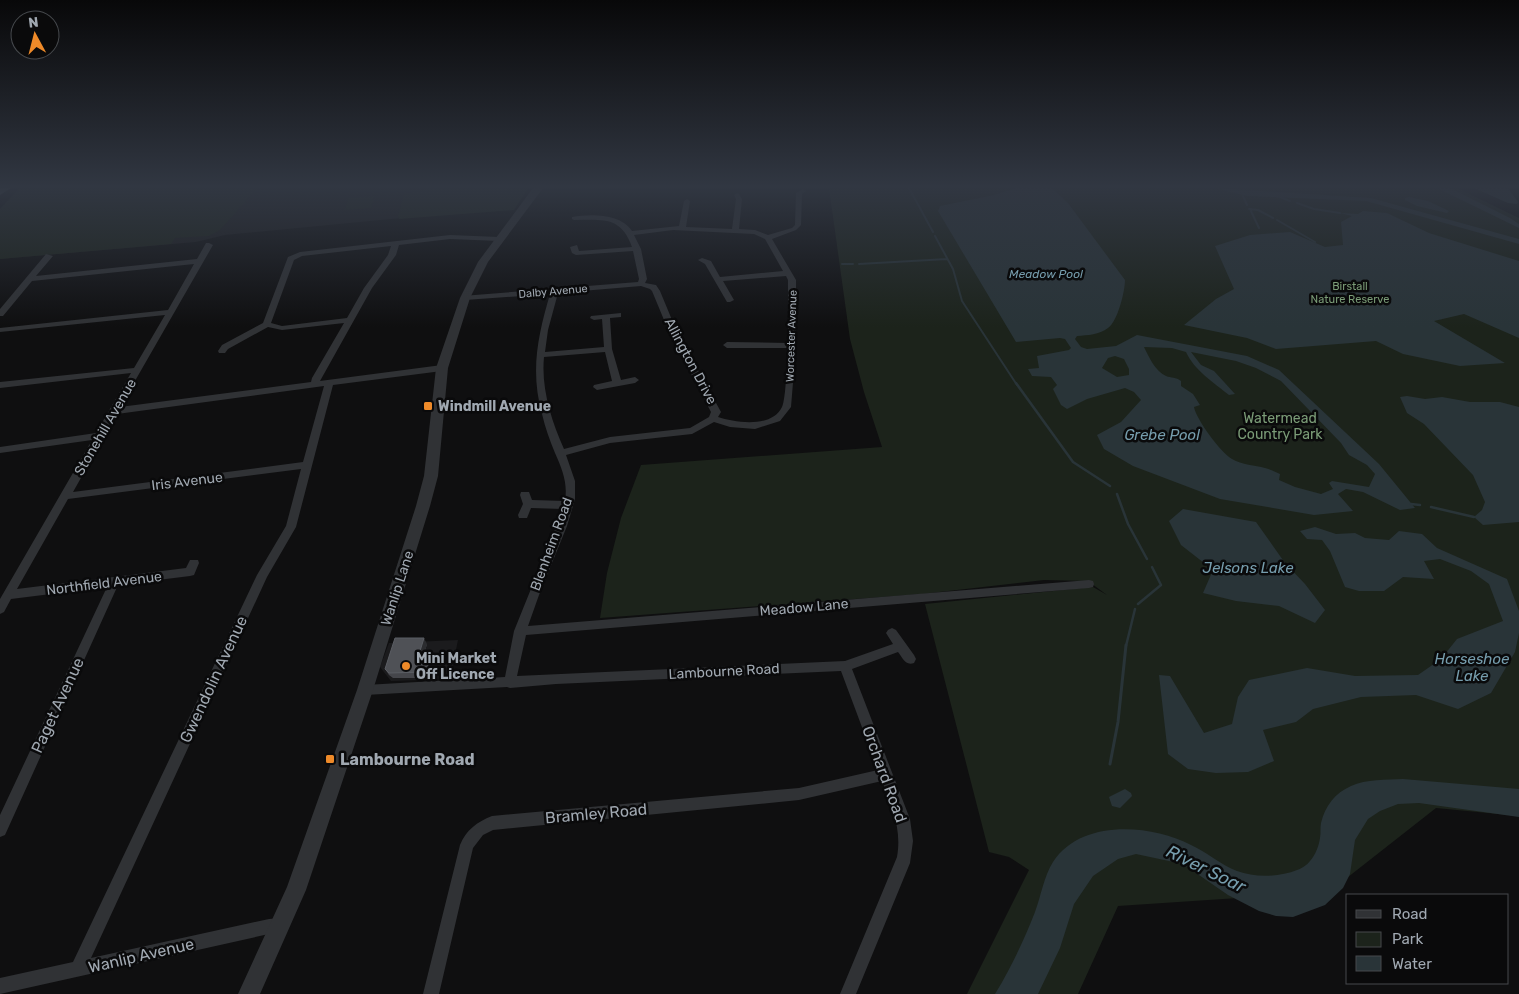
<svg xmlns="http://www.w3.org/2000/svg" width="1519" height="994" viewBox="0 0 1519 994" font-family="Rubik,sans-serif">
	<style>
		.built { fill: #1b1b1d }
		.green { fill: #1c231b }
		.water { fill: #293438; fill-rule: evenodd }
		.lines { fill: none; stroke-linecap: round; stroke-linejoin: round }
		.stream-far2 { stroke: #293438; stroke-width: 2 }
		.stream-far1 { stroke: #293438; stroke-width: 2.5 }
		.stream { stroke: #293438; stroke-width: 3 }
		.minor { fill: #303235; fill-rule: evenodd }
		.tertiary { fill: #303235; fill-rule: evenodd }
		.trunk { fill: #54585d; fill-rule: evenodd }
		.wall { fill: #45464b }
		.shaded-wall { fill: #2b2c2f }
		.building { fill: #4f5156; stroke: #5b5e64 }
		.poi-dot { fill: #ee8a29; stroke: #0a0a0b; stroke-width: 2 }
		.labels { text-anchor: middle; stroke-width: 5; stroke-linejoin: round; paint-order: stroke }
		.far-park-label { font-size: 11px; fill: #7b9c77; stroke: #0a0a0b }
		.far-street-label { font-size: 11px; fill: #a0a8b1; stroke: #0a0a0b }
		.far-water-label { font-size: 12px; font-style: italic; fill: #769dad; stroke: #0a0a0b }
		.street-label { font-size: 14px; fill: #a0a8b1; stroke: #0a0a0b }
		.poi-label { font-size: 14px; font-weight: bold; fill: #a0a8b1; stroke: #0a0a0b; text-anchor: start }
		.park-label { font-size: 14px; fill: #7b9c77; stroke: #0a0a0b }
		.water-label { font-size: 15px; font-style: italic; fill: #769dad; stroke: #0a0a0b }
		.near-street-label { font-size: 16px; fill: #a0a8b1; stroke: #0a0a0b }
		.near-poi-label { font-size: 16px; font-weight: bold; fill: #a0a8b1; stroke: #0a0a0b; text-anchor: start }
		.near-water-label { font-size: 18px; font-style: italic; fill: #769dad; stroke: #0a0a0b }
	</style>
	<rect width="100%" height="100%" fill="#0f0f10"/>
	<path class="built" d="M20,188H528L514,210L443,214L225,235L196,242L0,259V209Z
		M458,640L450,679L391,681L380,667L389,643Z"/>
	<path class="green" d="M20,188H257L220,230L209,236L175,238L171,244L0,259V209Z
		M432,188H528L514,210L399,219L398,216L404,194Z
		M829,188H1457L1519,218V816L1436,808L1329,892L1118,906L1078,994H967L1029,870L1009,857L989,852L925,604L1093,587L1107,595L1088,581L1044,580L922,594L600,618L607,573L621,518L641,465L882,447L864,392L850,339Z
		M374,196L371,208L345,210L348,198Z"/>
	<path class="water" d="M1016,188H1052L1068,203L1125,280C1125,291 1118,321 1108,328C1099,335 1088,335 1077,336L1075,339L1081,347L1087,349L1116,346L1137,335L1247,356L1279,370L1379,464L1415,508L1400,510L1363,492L1346,489L1338,494L1353,511L1314,515L1220,499L1133,466L1104,449L1097,435L1121,422L1141,400L1134,392L1125,388L1087,399L1067,409L1061,405L1053,389L1057,385L1051,377L1032,376L1028,369L1039,368L1037,356L1069,350L1071,348L1065,339L1060,338L1016,342L938,211L940,206L994,195ZM1144,347L1172,348L1186,352C1194,370 1214,383 1229,395L1235,394L1214,371L1201,365L1191,352L1236,361L1256,368L1281,381L1341,443L1349,455L1367,465L1375,474L1369,487L1332,481L1329,483L1333,489L1321,494L1295,487L1279,480L1280,474C1275,472 1270,469 1265,468C1255,465 1242,465 1232,459C1221,453 1196,419 1194,407L1200,405L1193,394L1181,386V381C1176,377 1171,378 1166,376C1155,371 1149,357 1144,347ZM1115,356L1124,359L1129,369V375L1117,377L1102,368L1108,358Z
		M1215,188L1371,198L1519,239V244L1366,201L1247,196Z
		M1437,188H1450L1510,218L1519,224V228Z
		M1474,188H1508L1518,202L1517,204L1508,203Z
		M1409,197L1428,201L1449,211L1447,213L1417,206L1405,200V198Z
		M1363,211L1387,213L1429,233L1519,261V338L1464,314L1434,321L1505,363L1460,366L1403,354L1376,341L1276,349L1247,338L1184,325L1216,299L1234,289L1215,246L1250,235L1290,232L1325,247L1343,245L1341,222L1352,216L1340,213L1358,214Z
		M1407,396L1425,399L1442,397L1470,402H1500L1519,407V522L1483,525L1474,517L1482,510L1485,502L1473,475L1424,424L1407,413L1400,397Z
		M1183,509L1256,522L1285,563L1305,584L1325,610L1315,623L1279,606L1236,601L1203,593L1213,570L1181,545L1169,521Z
		M1315,527L1336,534L1355,533L1365,538L1389,540L1399,531L1422,534L1437,548L1507,579L1519,611V633L1515,652L1491,693L1458,709L1416,695L1361,697L1313,709L1296,722L1263,730L1274,761L1248,772L1216,773L1188,769L1168,754L1159,675L1170,676L1204,733L1232,724L1238,697L1249,680L1307,668L1355,676L1418,675L1441,659L1457,639L1503,621L1489,584L1471,571L1440,559L1424,561L1434,579L1403,577L1384,591H1359L1345,587L1330,551L1322,540L1307,539L1300,531Z
		M1403,779L1519,789V817L1419,803L1398,804L1380,811L1368,819L1355,840L1350,874L1343,888L1325,905L1293,917L1276,916L1259,911L1228,895L1183,864L1136,854L1118,859L1093,876L1074,904L1060,948L1038,994H995C1011,968 1024,940 1035,912C1041,896 1044,876 1053,862C1081,819 1150,824 1191,845C1207,852 1221,865 1237,871C1255,878 1280,877 1297,870C1310,866 1318,852 1320,838C1321,833 1320,828 1321,823C1325,806 1335,793 1351,786C1366,779 1387,780 1403,779Z
		M1125,789L1131,793L1132,796L1120,808L1112,806L1109,797Z"/>
	<g class="lines">
		<path class="stream-far2" d="M909,188L933,232
			M1243,196L1247,205
			M1280,197L1290,201
			M1297,203L1314,209L1340,213
			M1249,209L1258,210L1273,218
			M1250,209L1259,228
			M1277,220L1315,242
			M935,236L953,269L962,301L1017,385
			M842,264H853
			M859,264L947,259"/>
		<path class="stream-far1" d="M1016,383L1073,462L1110,486
			M1117,494L1128,524L1147,559
			M1411,504L1420,505
			M1431,507L1474,517
			M1138,604L1161,585L1152,567
			M1126,646L1135,609"/>
		<path class="stream" d="M1110,764L1118,722L1126,645"/>
		<path class="minor" d="M803,189L806,191L802,194L801,225L796,230L772,239L796,280V346L791,407L780,421L755,429L730,427L714,422L692,434L610,443L566,455L575,481V499L567,526L539,595L528,626L1089,580L1093,581L1094,584L1093,587L1089,588L526,635L517,676L845,661L893,644L886,633L888,630L892,628L896,630L914,655L916,659L914,663C905,666 903,658 898,652L852,669L910,819L913,841L910,863L856,994H840L897,857C902,829 892,807 882,781L799,800L493,830L483,835L473,848L439,994H423L460,845C466,830 477,822 492,816L799,788L878,770L841,671L556,684L510,688L507,687L365,695L361,694L359,690L361,686L365,685L505,677L514,631L562,512L563,509L531,508L527,518H519L518,515L523,504L520,495L521,492H529L532,500L565,501C568,483 562,469 555,453C550,441 545,427 542,414C530,371 538,335 550,294L465,300L461,298L462,296L638,282L639,279L633,251L576,255L572,253L570,247L577,245L579,251L632,247C621,216 603,220 574,220L572,219V217C590,214 620,213 632,231L679,226L684,201L687,199L690,201L686,227L732,229L736,199L734,195L737,193L739,194L742,199L739,229L755,230L768,235L792,228L795,225L796,193ZM673,230L754,234L765,239L783,271L720,277L711,261L702,258L698,260L705,264L727,302H730L734,300L723,281L786,276L788,280V343L727,342L723,345L727,348H788C787,360 786,399 782,407C772,428 736,423 718,417L721,412L677,332L660,291L656,285L645,283L647,279L641,249L634,235ZM641,286L650,289L652,291L669,332L711,412L709,417L690,428L610,437L564,449C551,420 541,388 544,357L605,352L612,381L594,385L593,387L597,390L635,383L639,380L635,377L621,380L612,349L610,318L621,317V313L591,316L590,318L594,320L602,319L604,347L545,352L548,330L558,293Z
			M450,235L499,237L503,239L499,241L450,239L399,245L396,255L372,288L320,381L442,365L446,368L442,371L333,385L296,527L267,577L91,958L269,919L282,918L287,920L289,925L287,930L0,994V978L73,962L257,575L286,526L301,469L68,499L17,589L186,568L190,560H198L199,563L194,575L190,576L118,585L5,835L0,837V815L107,587L11,599L4,612L0,614V599L92,440L0,453V447L96,433L131,373L0,388V382L134,368L165,315L0,332V328L168,310L194,264L32,281L3,316H0V309L46,254L53,256L36,276L197,259L206,243H209L213,245L120,407L311,382L312,378L344,323L282,330L268,327L228,349L225,353H219L218,351L222,345L263,323L288,257L300,252ZM391,246L388,255L364,288L347,318L282,326L271,323L294,260L302,256ZM324,386L303,462L73,492L117,414Z"/>
		<path class="tertiary" d="M533,188H543L488,262L470,298L448,368L438,476L430,506L373,690L306,890L260,994H238L287,887L357,690L416,506L424,476L436,368L460,298L478,262Z"/>
		<path class="trunk" d="M0,188H11L0,195Z"/>
	</g>
	<path class="wall" d="M427,644L421,664H428L431,669L429,678H393L389,675L385,669Z"/>
	<path class="shaded-wall" d="M424,638L427,644L419,670L416,664Z
		M428,664L431,669L429,678L426,672Z"/>
	<path class="building" d="M395,638H424L416,664H428L426,672L389,673L385,669Z"/>
	<linearGradient id="sky" x2="0" y2="1"><stop stop-color="#080809"/><stop offset="0.57" stop-color="#313742"/><stop offset="1" stop-color="#313742" stop-opacity="0"/></linearGradient>
	<rect width="1519" height="327" fill="url(#sky)"/>
	<g class="poi-dot">
		<rect x="423" y="401" width="10" height="10" rx="2.5"/>
		<circle cx="406" cy="666" r="5"/>
		<rect x="325" y="754" width="10" height="10" rx="2.5"/>
	</g>
	<g class="labels">
		<g class="far-park-label">
			<text x="1350" y="290">Birstall<tspan x="1350" dy="13">Nature Reserve</tspan></text>
		</g>
		<g class="far-street-label">
			<text transform="translate(553 291) rotate(-5)" y="4">Dalby Avenue</text>
			<text transform="translate(791 336) rotate(-88)" y="4">Worcester Avenue</text>
		</g>
		<g class="far-water-label">
			<text x="1046" y="278">Meadow Pool</text>
		</g>
		<g class="street-label">
			<text transform="translate(691 361) rotate(62)" y="5">Allington Drive</text>
			<text transform="translate(105 427) rotate(-60)" y="5">Stonehill Avenue</text>
			<text transform="translate(187 481) rotate(-7)" y="5">Iris Avenue</text>
			<text transform="translate(551 544) rotate(-70)" y="5">Blenheim Road</text>
			<text transform="translate(104 583) rotate(-7)" y="5">Northfield Avenue</text>
			<text transform="translate(397 588) rotate(-72)" y="5">Wanlip Lane</text>
			<text transform="translate(804 607) rotate(-5)" y="5">Meadow Lane</text>
			<text transform="translate(724 671) rotate(-3)" y="5">Lambourne Road</text>
		</g>
		<g class="poi-label">
			<text x="438" y="411">Windmill Avenue</text>
			<text x="416" y="663">Mini Market<tspan x="416" dy="16">Off Licence</tspan></text>
		</g>
		<g class="park-label">
			<text x="1280" y="423">Watermead<tspan x="1280" dy="16">Country Park</tspan></text>
		</g>
		<g class="water-label">
			<text x="1162" y="440">Grebe Pool</text>
			<text x="1248" y="573">Jelsons Lake</text>
			<text x="1472" y="664">Horseshoe<tspan x="1472" dy="17">Lake</tspan></text>
		</g>
		<g class="near-street-label">
			<text transform="translate(213 679) rotate(-65)" y="6">Gwendolin Avenue</text>
			<text transform="translate(57 705) rotate(-65)" y="6">Paget Avenue</text>
			<text transform="translate(885 774) rotate(70)" y="6">Orchard Road</text>
			<text transform="translate(596 813) rotate(-5)" y="6">Bramley Road</text>
			<text transform="translate(141 955) rotate(-13)" y="6">Wanlip Avenue</text>
		</g>
		<g class="near-poi-label">
			<text x="340" y="765">Lambourne Road</text>
		</g>
		<g class="near-water-label">
			<text transform="translate(1206 869) rotate(26)" y="6">River Soar</text>
		</g>
	</g>
	<rect x="1346" y="894" width="162" height="90" fill="#0a0a0b" stroke="#46494d"/>
	<rect x="1356" y="910" width="25" height="8" fill="#303235" stroke="#46494d"/>
	<text x="1392" y="919" font-size="15" fill="#a0a8b1">Road</text>
	<rect x="1356" y="932" width="25" height="15" fill="#1c231b" stroke="#46494d"/>
	<text x="1392" y="944" font-size="15" fill="#a0a8b1">Park</text>
	<rect x="1356" y="956" width="25" height="15" fill="#293438" stroke="#46494d"/>
	<text x="1392" y="969" font-size="15" fill="#a0a8b1">Water</text>
	<g transform="translate(35 35) rotate(353)"><circle r="24" fill="#0a0a0b" stroke="#46494d"/>
	<path d="M0-4L9 19L0 12L-9 19Z" fill="#ee8a29"/>
	<text y="-8" font-size="14" font-weight="bold" text-anchor="middle" fill="#a0a8b1">N</text>
	</g>
</svg>
